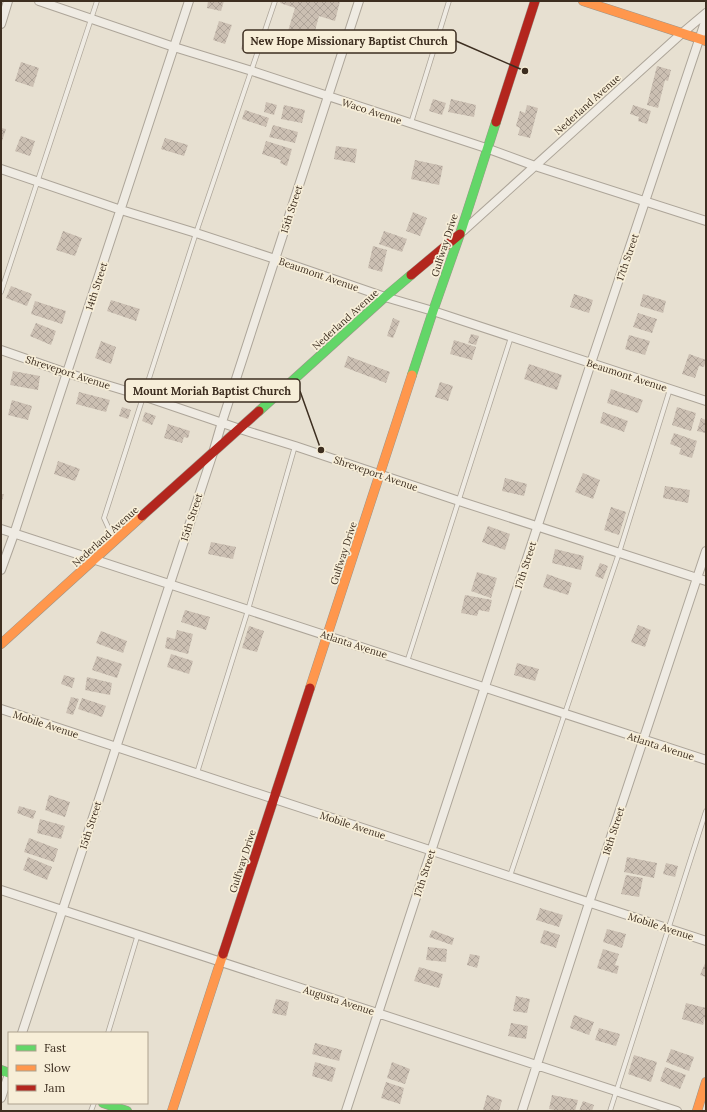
<svg xmlns="http://www.w3.org/2000/svg" width="707" height="1112" viewBox="0 0 707 1112" font-family="Lora,serif">
	<style>
		.building { fill: url(#building-cross-hatch) }
		.lines { fill: none; stroke-linecap: round; stroke-linejoin: round }
		.lane-casing { stroke: #ada599; stroke-width: 5.5 }
		.street-casing { stroke: #ada599; stroke-width: 10 }
		.fast-casing { stroke: #9c958a; stroke-width: 10 }
		.slow-casing { stroke: #9c958a; stroke-width: 10 }
		.jam-casing { stroke: #9c958a; stroke-width: 10 }
		.lane { stroke: #efebe3; stroke-width: 4 }
		.street { stroke: #efebe3; stroke-width: 8 }
		.fast { stroke: #63d668; stroke-width: 9 }
		.slow { stroke: #ff974d; stroke-width: 9 }
		.jam { stroke: #b3261e; stroke-width: 9 }
		.labels { text-anchor: middle; stroke-width: 3.5; stroke-linejoin: round; paint-order: stroke }
		.street-label { font-size: 10px; fill: #3d2e20; stroke: #f7eed8 }
		.leader { fill: none; stroke: #3d2e20; stroke-width: 1.5 }
		.callout-dot { fill: #3d2e20; stroke: #f7eed8; stroke-width: 1.5 }
		.callout { fill: #f7eed8; stroke: #3d2e20; stroke-width: 1.5 }
		.callout-label { font-size: 11px; text-anchor: middle; font-weight: bold; fill: #3d2e20 }
	</style>
	<defs>
		<pattern id="building-cross-hatch" width="8" height="8" patternUnits="userSpaceOnUse"><rect width="8" height="8" fill="#cbbfb2"/><path d="M0 0l8 8M0 8l8-8" fill="none" stroke="#afa499"/></pattern>
	</defs>
	<rect width="100%" height="100%" fill="#e7e0d1"/>
	<path class="building" d="M208,1H224L221,11L207,8Z
		M281,1H340L335,21L319,16L313,38L288,31L295,8L280,3Z
		M219,21L232,25L225,44L213,40Z
		M247,31L260,35L254,53L241,49Z
		M21,62L39,68L33,87L15,81Z
		M657,66L671,70L668,81L665,80L658,108L647,105Z
		M433,99L446,103L442,115L429,111Z
		M451,99L476,105L474,117L448,112Z
		M266,102L277,105L274,115L264,112Z
		M284,105L305,110L302,123L281,119Z
		M527,105L538,108L530,138L518,135L520,128L516,126L520,111L525,113Z
		M633,105L651,111L647,124L638,121L639,117L630,114Z
		M245,110L269,118L266,127L242,119Z
		M273,125L298,132L295,143L269,137Z
		M1,128L6,129L1,144Z
		M21,136L35,141L30,156L15,151Z
		M165,138L188,145L184,156L161,149Z
		M266,141L292,149L287,166L280,163L281,160L262,154Z
		M336,146L357,149L355,163L334,159Z
		M415,160L443,166L439,185L411,179Z
		M413,212L427,218L420,236L406,231Z
		M63,231L82,238L75,256L56,250Z
		M384,231L407,239L402,252L379,244Z
		M373,246L387,250L382,272L368,268Z
		M11,286L32,294L27,306L6,298Z
		M574,294L593,300L589,313L570,307Z
		M643,294L666,301L663,313L640,306Z
		M111,300L140,309L136,321L107,311Z
		M35,301L66,311L62,324L31,314Z
		M638,313L657,319L652,333L633,327Z
		M393,318L400,321L393,338L387,336Z
		M36,323L56,331L51,345L30,336Z
		M471,334L479,336L476,345L468,343Z
		M629,335L650,341L645,355L625,349Z
		M454,340L476,347L472,360L450,354Z
		M101,341L116,347L111,364L95,358Z
		M689,354L706,360L704,367L699,366L695,378L682,374Z
		M348,356L390,372L386,383L344,367Z
		M529,364L562,375L557,390L524,379Z
		M13,371L40,376L38,390L10,385Z
		M440,382L453,386L448,401L435,397Z
		M611,389L643,400L638,413L607,403Z
		M79,392L110,400L106,412L76,404Z
		M12,400L32,406L28,420L8,415Z
		M122,407L131,410L128,419L119,416Z
		M677,407L696,413L691,431L672,425Z
		M145,412L156,416L152,425L142,421Z
		M603,412L628,421L624,432L600,423Z
		M701,418L706,420V433L697,431Z
		M168,424L190,431L188,438L184,437L182,443L164,438Z
		M674,433L697,441L692,458L679,454L681,448L670,444Z
		M58,461L80,469L75,481L54,474Z
		M583,473L600,480L593,499L575,492Z
		M505,478L527,484L524,496L502,491Z
		M665,486L690,490L688,503L663,498Z
		M1,494H4L1,504Z
		M611,507L626,512L619,535L604,530Z
		M488,526L510,534L505,550L482,542Z
		M211,542L236,547L233,559L208,554Z
		M555,549L584,556L581,570L552,563Z
		M600,563L608,566L603,579L595,576Z
		M477,572L497,578L491,598L471,591Z
		M547,574L572,583L568,595L543,587Z
		M465,595L492,600L489,612L479,610L477,616L461,613Z
		M185,610L210,617L206,630L181,622Z
		M638,625L651,630L645,647L631,642Z
		M249,626L264,631L257,652L242,648Z
		M177,630L193,634L188,654L165,648L167,637L175,639Z
		M101,631L127,641L123,653L96,643Z
		M171,654L193,661L189,674L167,667Z
		M97,656L122,664L117,678L92,670Z
		M517,663L539,669L535,681L514,675Z
		M64,675L75,678L72,688L61,684Z
		M87,677L112,683L110,695L85,690Z
		M71,697L79,699L73,715L66,713Z
		M82,698L106,706L102,717L78,709Z
		M49,795L70,802L65,817L45,810Z
		M19,806L36,811L33,819L17,813Z
		M40,819L65,826L61,839L37,833Z
		M29,838L58,849L54,862L24,852Z
		M28,857L52,867L47,880L23,870Z
		M627,857L657,863L654,878L624,872Z
		M666,863L678,866L675,877L663,874Z
		M626,875L643,878L639,897L621,894Z
		M540,908L563,915L559,927L536,920Z
		M607,929L626,934L622,948L603,942Z
		M432,930L454,938L452,945L429,937Z
		M544,930L560,935L556,948L540,943Z
		M428,947L447,949L446,962L426,960Z
		M603,949L619,954L615,965L619,966L617,974L597,968Z
		M470,954L480,956L477,968L467,965Z
		M706,961V977L700,975Z
		M419,967L443,974L439,988L414,981Z
		M516,996L530,999L527,1013L513,1011Z
		M276,999L289,1002L286,1016L272,1013Z
		M686,1003L706,1008V1013L703,1025L682,1019Z
		M574,1015L594,1022L589,1035L570,1028Z
		M511,1023L528,1026L526,1039L508,1036Z
		M599,1028L620,1034L616,1046L595,1040Z
		M315,1043L342,1050L339,1061L312,1054Z
		M671,1049L694,1057L689,1071L666,1062Z
		M634,1055L657,1062L651,1082L628,1074Z
		M315,1062L336,1068L332,1082L312,1076Z
		M392,1062L410,1069L405,1084L387,1078Z
		M665,1067L686,1075L680,1089L660,1081Z
		M386,1082L404,1088L400,1104L381,1098Z
		M487,1095L502,1100L499,1111H488L483,1110Z
		M552,1095L578,1100L575,1111H560L549,1109Z
		M583,1101L594,1105L592,1111H579Z"/>
	<g class="lines">
		<defs>
			<path id="lane" d="M411,123L449,1
				M1,292L97,1
				M114,540L104,518L196,233L275,1
				M407,662L511,337
				M197,773L248,610L295,446
				M510,876L619,553L670,389
				M108,1033L138,934
				M91,1111L94,1103
				M610,1111L706,811"/>
			<path id="street" d="M39,1L174,47L252,71L486,148L535,166L706,221
				M1,24L8,1
				M1,169L121,210L196,233L275,259L385,297L433,311L706,401
				M463,231L681,34L706,13
				M1,350L67,373L143,396L240,429L295,446L459,501L706,581
				M1,529L706,760
				M1,570L14,534L189,1
				M1,709L706,941
				M1,890L677,1111
				M22,1033L213,453L222,422L359,1
				M1,1098L9,1074
				M346,1111L591,363L706,19
				M522,1111L589,903L706,551"/>
			<path id="fast" d="M412,375L433,311L460,234L496,122
				M259,411L385,297L411,275
				M1,1070L9,1073
				M103,1103L127,1111"/>
			<path id="slow" d="M583,1L706,41
				M1,644L142,516
				M310,688L412,375
				M172,1111L223,954
				M697,1111L706,1082"/>
			<path id="jam" d="M496,122L535,1
				M411,275L460,234
				M142,516L259,411
				M223,954L310,688"/>
		</defs>
		<use href="#lane" class="lane-casing"/>
		<use href="#street" class="street-casing"/>
		<use href="#fast" class="fast-casing"/>
		<use href="#slow" class="slow-casing"/>
		<use href="#jam" class="jam-casing"/>
		<use href="#lane" class="lane"/>
		<use href="#street" class="street"/>
		<use href="#fast" class="fast"/>
		<use href="#slow" class="slow"/>
		<use href="#jam" class="jam"/>
	</g>
	<g class="labels">
		<g class="street-label">
			<text transform="translate(587 104) rotate(-42)" y="4">Nederland Avenue</text>
			<text transform="translate(372 111) rotate(18)" y="4">Waco Avenue</text>
			<text transform="translate(291 209) rotate(-72)" y="4">15th Street</text>
			<text transform="translate(444 245) rotate(-72)" y="4">Gulfway Drive</text>
			<text transform="translate(627 257) rotate(-71)" y="4">17th Street</text>
			<text transform="translate(319 274) rotate(19)" y="4">Beaumont Avenue</text>
			<text transform="translate(96 286) rotate(-72)" y="4">14th Street</text>
			<text transform="translate(345 319) rotate(-42)" y="4">Nederland Avenue</text>
			<text transform="translate(68 372) rotate(18)" y="4">Shreveport Avenue</text>
			<text transform="translate(627 375) rotate(18)" y="4">Beaumont Avenue</text>
			<text transform="translate(376 473) rotate(19)" y="4">Shreveport Avenue</text>
			<text transform="translate(191 517) rotate(-72)" y="4">15th Street</text>
			<text transform="translate(105 536) rotate(-42)" y="4">Nederland Avenue</text>
			<text transform="translate(343 553) rotate(-72)" y="4">Gulfway Drive</text>
			<text transform="translate(525 565) rotate(-72)" y="4">17th Street</text>
			<text transform="translate(354 644) rotate(18)" y="4">Atlanta Avenue</text>
			<text transform="translate(46 724) rotate(18)" y="4">Mobile Avenue</text>
			<text transform="translate(661 746) rotate(18)" y="4">Atlanta Avenue</text>
			<text transform="translate(90 825) rotate(-72)" y="4">15th Street</text>
			<text transform="translate(353 825) rotate(18)" y="4">Mobile Avenue</text>
			<text transform="translate(613 831) rotate(-72)" y="4">18th Street</text>
			<text transform="translate(242 861) rotate(-72)" y="4">Gulfway Drive</text>
			<text transform="translate(424 873) rotate(-72)" y="4">17th Street</text>
			<text transform="translate(661 926) rotate(18)" y="4">Mobile Avenue</text>
			<text transform="translate(339 1000) rotate(18)" y="4">Augusta Avenue</text>
		</g>
	</g>
	<path class="leader" d="M525 71L456 41M321 450L300 391"/>
	<g class="callout-dot">
		<circle cx="525" cy="71" r="4"/>
		<circle cx="321" cy="450" r="4"/>
	</g>
	<g class="callout">
		<rect x="243" y="30" width="213" height="23" rx="4"/>
		<rect x="125" y="379" width="175" height="23" rx="4"/>
	</g>
	<g class="callout-label">
		<text x="349" y="45">New Hope Missionary Baptist Church</text>
		<text x="212" y="395">Mount Moriah Baptist Church</text>
	</g>
	<rect width="707" height="1112" fill="none" stroke="#3d2e20" stroke-width="4"/>
	<rect x="8" y="1032" width="140" height="72" fill="#f7eed8" stroke="#ada18e"/>
	<rect x="16" y="1045" width="20" height="6" fill="#63d668" stroke="#ada18e"/>
	<text x="44" y="1052" font-size="12" fill="#3d2e20">Fast</text>
	<rect x="16" y="1065" width="20" height="6" fill="#ff974d" stroke="#ada18e"/>
	<text x="44" y="1072" font-size="12" fill="#3d2e20">Slow</text>
	<rect x="16" y="1085" width="20" height="6" fill="#b3261e" stroke="#ada18e"/>
	<text x="44" y="1092" font-size="12" fill="#3d2e20">Jam</text>
</svg>
